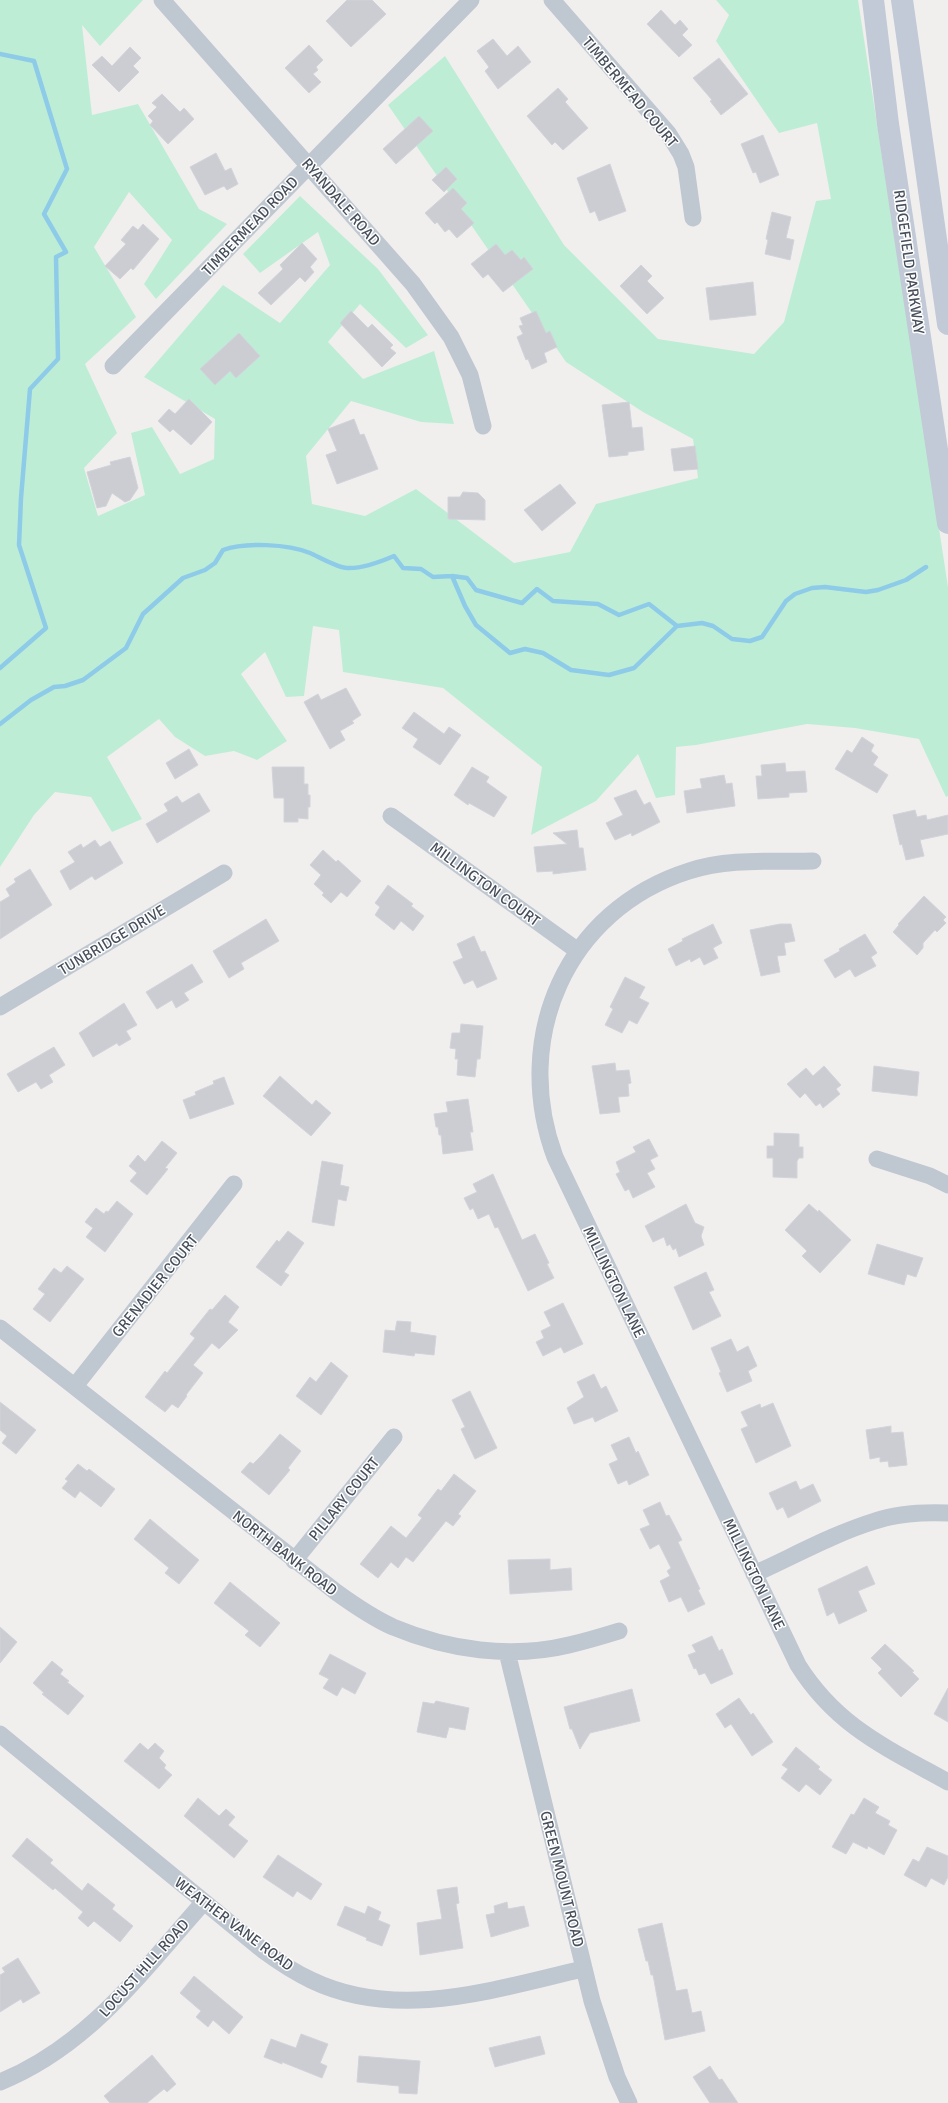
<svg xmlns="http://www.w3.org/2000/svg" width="948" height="2103" viewBox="0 0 948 2103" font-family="Signika,sans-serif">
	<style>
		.green { fill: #beedd6 }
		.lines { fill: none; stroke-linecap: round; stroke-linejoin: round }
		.stream { stroke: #8dcbe9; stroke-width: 4.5 }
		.building { fill: #cbcdd3; stroke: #d2d4da }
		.street { stroke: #bfc7d0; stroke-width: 17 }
		.secondary { stroke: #c2c9d7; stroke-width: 22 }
		.labels { text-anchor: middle; stroke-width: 3; stroke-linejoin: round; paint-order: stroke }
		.street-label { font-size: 15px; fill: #474f5b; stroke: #fff }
	</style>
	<rect width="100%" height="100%" fill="#f1efee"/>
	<path class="green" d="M0,0H143L100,46L82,25L92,115L138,104L199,209L227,224L156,299L144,284L172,240L129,192L94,247L136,317L85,364L117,433L84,468L98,516L145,495L131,433L152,427L180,474L214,459L215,419L144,377L223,285L280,323L330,265L318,232L260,273L243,254L300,196L378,269L428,335L406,348L360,304L328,342L363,379L434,351L454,424L421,422L351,401L306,456L312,504L365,516L416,489L514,563L570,552L596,504L698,478L693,439L643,412L566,362L388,105L445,56L564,245L658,339L754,354L784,322L816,201L831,199L817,123L779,133L716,41L729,15L716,0H858L948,587V796L946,797L919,739L855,728L807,724L696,745L676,747L675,795L656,798L638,754L596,801L531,835L542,767L443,688L343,672L339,630L313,626L304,696L286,697L265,652L241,674L287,741L257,760L234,751L205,756L175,737L159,719L107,757L142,819L112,832L91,797L55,792L34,815L0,867Z"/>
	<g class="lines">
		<path class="stream" d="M0,54L34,61L67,169L44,214L66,252L56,257L58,359L30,389L21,498L19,545L46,628L0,668
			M452,576L467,578L476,590L522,603L537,589L553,601L598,604L619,615L649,604L677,626
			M0,724L31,700L54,687L65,686L83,680L126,648L143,614L183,578L205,570L215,563L223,550C245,542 288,544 310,553C319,557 338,568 347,568C362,569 380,562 394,556L403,568L421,569L433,577L452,576L465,606L476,625L510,653L525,649L543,653L571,670L609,675L634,668L677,626L702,623L713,626L732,639L750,641L762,637L786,601L795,594L812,588L825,587L866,592L878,590L906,580L926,567"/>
	</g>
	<path class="building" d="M347,0H372L386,14L351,47L326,21Z
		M661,10L675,25L680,20L688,29L682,35L692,45L679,57L647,24Z
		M493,39L507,56L518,46L531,62L498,89L485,71L489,67L477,51Z
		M309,45L323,60L316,67L318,70L313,74L321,82L309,93L285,68Z
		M130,47L141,58L133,66L139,72L119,92L92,65L102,56L112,66Z
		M719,58L748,94L721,115L710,101L712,100L693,78Z
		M558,88L568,99L565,102L588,128L563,150L555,142L552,145L527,116Z
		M162,94L180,112L184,108L194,119L168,144L150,125L153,121L148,116L157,107L152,103Z
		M419,116L433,131L396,164L383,149Z
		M763,135L779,175L760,183L756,172L753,173L741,144Z
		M216,153L225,171L231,168L238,184L227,190L224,186L205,195L190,167Z
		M610,164L626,211L599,221L595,211L590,213L577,178Z
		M446,167L457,179L444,192L432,180Z
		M453,188L467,203L461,209L474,223L457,238L449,229L445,232L437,222L435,224L425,213Z
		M772,212L791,217L786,238L794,240L790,260L765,254L768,240L766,239Z
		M143,224L159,239L133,270L131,268L120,279L105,266L126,244L121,240L133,226L138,230Z
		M302,243L317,259L310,267L314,272L305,282L300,277L271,305L258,293L283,269L280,265Z
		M496,244L505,255L512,250L521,260L524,257L533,269L503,292L488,274L483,278L471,264Z
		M641,265L652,276L647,281L664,298L647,314L620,286Z
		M753,282L756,315L710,320L706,288Z
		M351,311L368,328L372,324L393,345L390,348L396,353L382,367L340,323Z
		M536,311L546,333L550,331L557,347L544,353L547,362L532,369L528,359L526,360L517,337L523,334L519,326L523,325L520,318Z
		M239,333L260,356L236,378L230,371L215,385L200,369Z
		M189,399L212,422L191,445L173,429L170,432L158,421L169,409L175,414Z
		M629,402L632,428L642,427L644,450L628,452V455L609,457L602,405Z
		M354,419L360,435L364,434L378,469L337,484L326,455L337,451L328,429Z
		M695,446L698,469L674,471L671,449Z
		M130,457L138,488L130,500L125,502L112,493L106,506L97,508L87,472L111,465L110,462Z
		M560,484L576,503L542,531L524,510Z
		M463,492L478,493L485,500V520L448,519V497H460Z
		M346,688L361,715L352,721L354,723L340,731L345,740L330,749L304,702L318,694L321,700Z
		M414,712L444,734L449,727L461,735L440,765L413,747L418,739L402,728Z
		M862,737L874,745L871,751L878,757L873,765L888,775L877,793L835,769L847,750L852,753Z
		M189,749L198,765L175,779L166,763Z
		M785,763L786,772L805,771L807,792L789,793V797L758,799L756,776H762L761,765Z
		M272,767H304V784H308V795H310V807H308V819L298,818V822H284V798H274Z
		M472,767L489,777L486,782L507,797L494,817L469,803L468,805L454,795Z
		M724,775L726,784L732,783L735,806L687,813L684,791L702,788L700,779Z
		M636,790L644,805L650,802L660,822L632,836L631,833L615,840L606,823L623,815L614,798Z
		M199,793L210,811L157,843L146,824L168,811L164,804L177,796L182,803Z
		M915,810L917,817L926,815L927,820L948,815V834L920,840L924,856L906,860L902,844L900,845L893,815Z
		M577,830L579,848H583L586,870L553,874V871L537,872L534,847L567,844L553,833Z
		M95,840L100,847L110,841L123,863L95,880L92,876L70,890L60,871L75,862L68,852L81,844L83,848Z
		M323,850L336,862L338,860L361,881L347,897L341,892L331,903L322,895L324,893L314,884L321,875L310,865Z
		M30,869L52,905L0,939V902L10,896L6,889L16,882L14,879Z
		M388,885L413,904L411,906L424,916L413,931L401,921L394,930L375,915L380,907L375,903Z
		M924,896L946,917L943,920L946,923L937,932L935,930L923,943V948L917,955L893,932L899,925L898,924Z
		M266,919L279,941L241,963L244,969L229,978L213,951Z
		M713,924L722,943L713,948L718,958L704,965L700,957L691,962L690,959L676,966L668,949L683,941L682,939Z
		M780,924H791L795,941L784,943L786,955L777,956L780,972L761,976L750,930Z
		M865,934L877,953L871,957L876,966L855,977L850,969L835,978L824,960L840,951L839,949Z
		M474,936L481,952L485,951L497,979L477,988L473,980L464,984L453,962L463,958L457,944Z
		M192,964L203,982L184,993L189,1000L176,1008L172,1000L157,1009L146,992Z
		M625,977L645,987L639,998L649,1003L637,1024L629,1020L622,1033L605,1025L613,1009L610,1007Z
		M124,1003L137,1025L126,1031L131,1039L119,1046L117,1043L93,1057L79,1033Z
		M461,1024L483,1026L480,1059H477L475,1077L457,1075L458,1059H455L456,1049L450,1048L452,1033H460Z
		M54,1047L65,1065L49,1075L53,1082L41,1089L36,1082L18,1092L7,1074Z
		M615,1063L616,1071L629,1070L631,1083L628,1084L629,1096L618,1097L620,1112L600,1114L592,1066Z
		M824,1066L841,1085L836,1089L840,1094L823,1108L820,1103L816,1106L805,1093L800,1098L787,1084L806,1068L813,1076Z
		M874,1066L919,1072L917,1096L872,1091Z
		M280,1076L312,1105L316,1100L331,1113L311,1136L263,1096Z
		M224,1077L234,1104L190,1119L183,1100L196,1095L195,1092L214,1084L213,1081Z
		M468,1099L473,1132H470L473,1150L443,1154L441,1135H439L438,1127H436L434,1114L448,1112L446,1102Z
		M774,1133L799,1134V1147H803V1158H799L797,1161V1178L773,1177V1158H767V1146H774Z
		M649,1139L658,1156L650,1160L655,1169L647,1173L655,1187L633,1198L629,1189L625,1191L616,1174L620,1172L616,1162L636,1152L633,1147Z
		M162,1141L177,1153L165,1168L168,1169L147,1195L130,1181L137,1173L129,1166L138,1155L145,1162Z
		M322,1161L343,1165L340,1185L349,1187L346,1201L338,1199L334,1226L312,1222Z
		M493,1174L522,1240L535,1234L549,1263L547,1264L554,1278L528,1291L498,1227L495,1228L489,1214L478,1219L473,1208L470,1210L464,1198L477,1192L473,1184Z
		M117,1201L133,1214L105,1252L86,1237L93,1228L85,1222L96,1208L104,1214L106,1211L108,1212Z
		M686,1204L695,1223L704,1227L701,1236L704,1245L679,1257L676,1248L673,1250L670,1244L667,1246L664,1237L653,1242L645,1226Z
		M809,1204L818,1212L819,1210L851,1240L820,1273L802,1256L807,1251L785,1230Z
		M288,1231L304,1243L284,1272L289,1275L281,1286L256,1267L277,1240L279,1242Z
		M877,1244L923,1258L916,1277L907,1274L904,1285L868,1274Z
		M67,1266L84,1279L50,1322L33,1309L45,1294L38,1289L54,1268L61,1273Z
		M706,1272L714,1290L709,1292L721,1316L693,1330L674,1287Z
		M225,1295L239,1307L228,1322L238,1330L219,1349L212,1343L193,1365L203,1373L186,1395L187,1396L178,1408L172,1404L165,1412L145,1397L165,1371L167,1373L195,1338L190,1334L210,1309L212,1310Z
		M563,1303L583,1344L564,1353L561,1347L543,1356L536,1342L544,1338L541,1331L551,1326L544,1312Z
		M397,1321L411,1322L410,1332L436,1336L434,1355L415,1353L414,1356L383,1352L385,1330L395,1331Z
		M731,1339L737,1352L748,1346L757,1366L748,1371L752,1381L727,1392L719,1373L721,1372L711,1348Z
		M331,1362L348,1376L321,1415L296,1396L310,1377L316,1382Z
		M594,1374L601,1389L606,1386L618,1411L595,1422L593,1417L574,1424L567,1408L584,1397L577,1382Z
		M470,1391L497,1448L475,1459L461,1429L465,1427L452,1400Z
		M0,1402L36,1430L16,1454L2,1443L7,1436L0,1430Z
		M773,1403L791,1446L756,1463L741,1429L748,1426L741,1412L760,1404L761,1408Z
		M891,1426V1433L903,1432L907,1465L889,1467L888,1461L880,1462V1457L870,1459L866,1430Z
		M280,1434L301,1451L288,1468L290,1470L269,1495L241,1472L250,1462L253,1464L262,1455Z
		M629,1437L636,1453L638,1451L649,1475L629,1485L627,1480L618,1484L609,1464L618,1460L611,1445Z
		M78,1464L87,1471L89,1469L115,1489L101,1507L80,1491L75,1498L62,1488L68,1481L65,1479Z
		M454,1474L476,1491L458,1514L461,1516L453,1526L446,1521L413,1562L406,1557L398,1568L391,1562L378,1578L360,1564L391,1526L406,1538L422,1518L418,1515L438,1489L441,1491Z
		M796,1481L800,1490L813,1484L821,1501L788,1518L783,1507L777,1510L769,1493Z
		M660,1502L666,1516L669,1515L682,1540L678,1542L700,1589L698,1590L705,1604L688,1612L681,1597L669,1602L660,1581L670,1576L667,1571L671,1568L659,1544L650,1549L640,1529L650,1525L643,1510Z
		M150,1519L199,1560L179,1584L165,1573L169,1568L134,1539Z
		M550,1559V1570L571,1568L572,1590L510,1594L508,1560Z
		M867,1566L875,1584L858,1591L867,1611L839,1624L834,1612L827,1616L818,1589Z
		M230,1582L280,1623L260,1647L245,1635L249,1631L214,1603Z
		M0,1627L17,1642L0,1663Z
		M712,1636L719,1651L722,1649L733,1674L711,1684L705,1673L699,1675L696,1668L694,1669L688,1655L696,1652L692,1645Z
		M885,1644L914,1671L912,1672L919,1679L901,1697L878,1673L882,1669L871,1658Z
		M330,1654L366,1673L355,1694L342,1687L337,1696L323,1688L329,1679L319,1674Z
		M52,1661L63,1670L60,1674L69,1681L67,1682L84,1696L68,1715L42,1694L44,1693L33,1683Z
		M948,1688V1722L934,1714Z
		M632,1689L640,1721L590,1733L580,1749L572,1729H570L564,1707Z
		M739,1698L751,1715L753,1713L773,1742L752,1756L731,1724L725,1728L716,1714Z
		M436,1701L469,1708L465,1730L449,1727L446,1738L417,1732L423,1702L434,1704Z
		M140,1743L148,1750L155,1743L164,1751L159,1758L166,1765L164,1768L172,1775L159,1789L124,1761Z
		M796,1747L820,1767L818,1769L832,1780L820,1795L806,1784L799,1792L781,1778L788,1769L782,1765Z
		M198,1798L219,1816L226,1809L235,1817L228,1825L248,1841L234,1858L184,1816Z
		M864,1798L879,1807L875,1813L890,1821L888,1825L897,1830L884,1855L868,1846L867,1849L853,1842L846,1854L832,1847L851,1814L854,1815Z
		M27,1838L53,1860L50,1863L82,1891L88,1883L115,1905L112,1909L133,1926L120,1942L94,1921L88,1927L78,1918L83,1912L55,1888L53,1890L12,1856Z
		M927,1847L948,1856V1877L944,1885L931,1878L926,1887L904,1875L913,1859L919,1862Z
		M278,1855L322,1884L311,1900L297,1891L293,1897L263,1877Z
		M457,1887L459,1903L456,1904L463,1948L420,1955L417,1923L442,1919L437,1890Z
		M507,1902L508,1909L524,1906L529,1926L491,1937L486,1915L495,1913L494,1906Z
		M345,1906L365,1914L368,1906L381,1912L378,1920L390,1925L382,1946L366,1940L367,1938L337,1925Z
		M662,1923L676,1991L687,1989L692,2013L701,2011L705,2031L665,2040L653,1975H651L648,1961H646L638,1929Z
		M18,1958L40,1993L23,2003L21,1999L0,2012V1975L5,1972L2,1968Z
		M194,1976L243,2017L229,2034L213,2020L208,2027L196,2017L201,2011L180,1993Z
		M301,2034L328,2044L320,2063L327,2066L322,2078L282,2062V2064L264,2057L271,2039L296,2048Z
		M540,2036L545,2054L495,2067L489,2048Z
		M152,2055L176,2084L167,2092L164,2089L147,2103H110L104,2096Z
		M359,2056L420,2061L417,2094L399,2093V2086L357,2082Z
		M710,2066L719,2080L722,2079L738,2103H710L693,2077Z"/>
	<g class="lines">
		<path class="street" d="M162,0L413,284L451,337L470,375L483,426
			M552,0L668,133L681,154L686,167L693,218
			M113,366L471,0
			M391,816L578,951
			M813,861C771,862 729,858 689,871C566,910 511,1038 555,1157L798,1665C837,1727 887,1748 948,1782
			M0,1007L224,873
			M877,1159L930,1176L948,1185
			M0,1328L336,1592C354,1605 373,1618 393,1627C448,1650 511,1659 569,1645C586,1641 603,1636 619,1631
			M75,1386L234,1184
			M294,1561L394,1437
			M754,1574C794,1556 833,1534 875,1521C898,1513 924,1512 948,1513
			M507,1652L592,2001L617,2077L629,2103
			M0,1734L264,1951C279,1962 294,1972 311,1980C398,2022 495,1989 583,1969
			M0,2082C89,2046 142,1971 203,1903"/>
		<path class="secondary" d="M873,0L888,124L948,523
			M902,0L948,324"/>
	</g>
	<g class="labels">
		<g class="street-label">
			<text transform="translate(630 92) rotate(50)" y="5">TIMBERMEAD COURT</text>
			<text transform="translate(341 202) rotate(49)" y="5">RYANDALE ROAD</text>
			<text transform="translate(250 226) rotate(-46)" y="5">TIMBERMEAD ROAD</text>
			<text transform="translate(909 262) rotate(82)" y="5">RIDGEFIELD PARKWAY</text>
			<text transform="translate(485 884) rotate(36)" y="5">MILLINGTON COURT</text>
			<text transform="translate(112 940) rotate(-31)" y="5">TUNBRIDGE DRIVE</text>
			<text transform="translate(614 1282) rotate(64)" y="5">MILLINGTON LANE</text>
			<text transform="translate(155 1286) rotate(-51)" y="5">GRENADIER COURT</text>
			<text transform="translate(344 1499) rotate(-51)" y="5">PILLARY COURT</text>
			<text transform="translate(285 1553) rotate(38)" y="5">NORTH BANK ROAD</text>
			<text transform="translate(754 1574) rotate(64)" y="5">MILLINGTON LANE</text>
			<text transform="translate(562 1879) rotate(76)" y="5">GREEN MOUNT ROAD</text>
			<text transform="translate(234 1924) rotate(37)" y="5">WEATHER VANE ROAD</text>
			<text transform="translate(144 1968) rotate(-48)" y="5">LOCUST HILL ROAD</text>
		</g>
	</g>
</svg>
